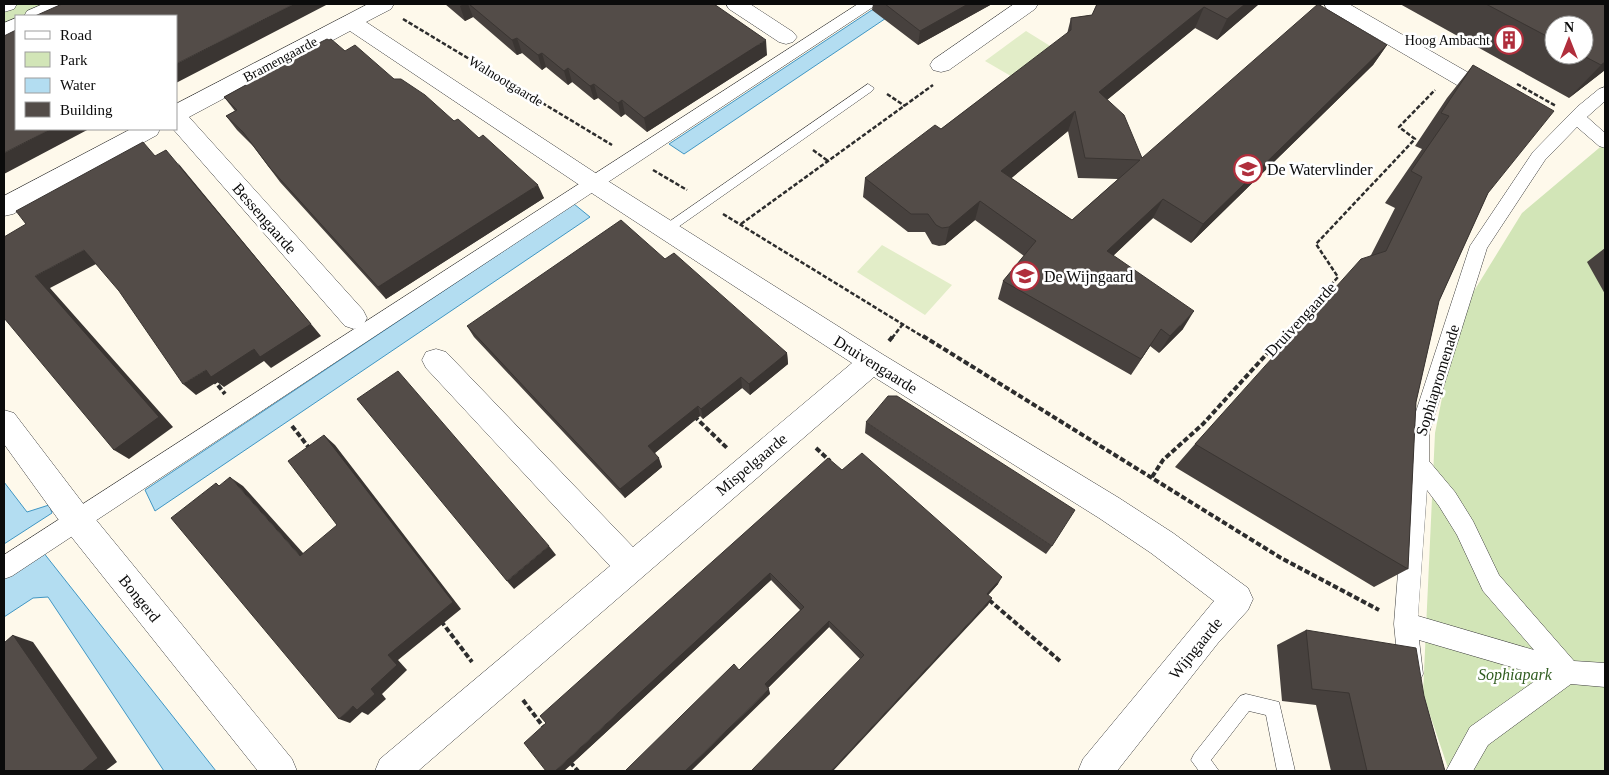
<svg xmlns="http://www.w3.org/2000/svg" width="1609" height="775" viewBox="0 0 1609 775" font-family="Georgia,serif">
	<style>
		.green { fill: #d2e5b7 }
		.pitch { fill: #e2edc8 }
		.water { fill: #b3ddf1; stroke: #4096c3 }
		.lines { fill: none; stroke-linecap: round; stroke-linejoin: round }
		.service-casing { stroke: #3e3e3e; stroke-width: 1 }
		.pedestrian-casing { stroke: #3e3e3e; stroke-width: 1 }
		.minor-casing { stroke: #3e3e3e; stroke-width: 1 }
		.path-far1 { stroke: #2d2d2d; stroke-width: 2.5; stroke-dasharray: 4.5 2; stroke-linecap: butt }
		.path { stroke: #2d2d2d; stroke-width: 4; stroke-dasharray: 5.5 2.5; stroke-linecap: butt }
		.service { fill: #fff; fill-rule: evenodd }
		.pedestrian { fill: #fff; fill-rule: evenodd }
		.minor { fill: #fff; fill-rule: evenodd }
		.wall { fill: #47413e; fill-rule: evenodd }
		.shaded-wall { fill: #3a3532 }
		.building { fill: #534c48; stroke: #3a3532; fill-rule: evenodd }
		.labels { text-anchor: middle; stroke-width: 5; stroke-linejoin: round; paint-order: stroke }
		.far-poi-label { font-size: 14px; fill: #0b0b0b; stroke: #fff; text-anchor: end }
		.far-street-label { font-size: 14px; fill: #0b0b0b; stroke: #fff }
		.poi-label { font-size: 16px; fill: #0b0b0b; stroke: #fff; text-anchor: start }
		.street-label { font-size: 16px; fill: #0b0b0b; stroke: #fff }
		.park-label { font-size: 16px; font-style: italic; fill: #315d21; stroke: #fff }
	</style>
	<rect width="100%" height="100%" fill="#fef9eb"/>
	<path class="green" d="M14,4H41C36,14 27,16 16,16V20L4,26V8Z
		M1605,143V771H1449L1423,694L1435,433L1458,317L1522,213Z"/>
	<path class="pitch" d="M1026,31L1055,49L1016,79L985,61Z
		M882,245L952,285L925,315L857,272Z"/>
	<path class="water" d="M881,4H907L684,154L669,144Z
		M574,204L590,217L155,511L145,490Z
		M4,482L27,512L49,505L52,513L4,544Z
		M43,552L216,771H164L48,597L33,598L4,617V578Z"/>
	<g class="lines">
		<defs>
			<path id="service" d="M868,84L874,88L872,91L671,232H663L661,229L663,226Z
				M1246,694L1279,702L1295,771H1277L1266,715L1249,711L1211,760L1219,771H1199L1191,760L1194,754L1240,696Z"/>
			<path id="pedestrian" d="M858,4H875L873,7L12,576L4,579V555Z
				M1605,87V101L1587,117L1605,133V148L1599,146L1577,127L1545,160L1487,248L1429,433V461L1455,492L1473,521L1499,575L1574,661L1605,663V687L1571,684L1488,745L1473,771H1446L1470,727L1542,676L1419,640L1423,674L1419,682L1411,686L1403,682L1399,674L1394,624L1409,433L1470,246L1533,152L1577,107L1599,89ZM1427,490L1439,506L1457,535L1483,591L1534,650L1418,616Z"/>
			<path id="minor" d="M4,4H17L14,9L4,12Z
				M43,4H70C61,19 39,16 24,16L27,11Z
				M368,4H394L391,9L366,22L600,176L882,354L1119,498L1173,533L1248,588L1253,599L1248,610L1218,643L1117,771H1078L1083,759L1214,601L1151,553L1099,518L874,377L418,771H375L380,759L610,566L426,368L422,360L426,352L436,349L446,352L633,547L852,363L584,188L350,31L189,117L363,310L367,318L363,326L354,329L345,326L173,129H176V104Z
				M726,4H750L793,32L797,37L793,42L786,44L779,42L729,9Z
				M1014,4H1038L1035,9L949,70L941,72L933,70L930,65L933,60Z
				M1324,4H1349L1502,92L1505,97L1502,102L1494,105L1486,102L1327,9Z
				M16,18V33L4,38V23Z
				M131,129H160L157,135L13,214L4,216V196Z
				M4,410L14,413L88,510L292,759L297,771H258L66,530L4,444Z"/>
		</defs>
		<use href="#service" class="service-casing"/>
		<use href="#pedestrian" class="pedestrian-casing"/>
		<use href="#minor" class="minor-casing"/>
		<path class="path-far1" d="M403,19L612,145
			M1517,84L1556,106
			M887,94L905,106
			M813,150L828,161
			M653,170L687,190
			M723,214L925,338
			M741,224L933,85
			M892,338L903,324
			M1282,338L1338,277L1316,244L1415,139L1399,127L1435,90"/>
		<path class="path" d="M923,336L1281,558L1379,610
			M889,341L893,336
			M213,379L225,394
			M694,416L727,448
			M292,426L310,449
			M816,448L830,461
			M1152,477L1163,460L1203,424L1283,336
			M989,600L1060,661
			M441,621L472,662
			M523,700L545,729
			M570,762L578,771"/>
		<use href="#service" class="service"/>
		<use href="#pedestrian" class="pedestrian"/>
		<use href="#minor" class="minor"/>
	</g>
	<path class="wall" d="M445,4H714L767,55L647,132L625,114L621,117L598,98L594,100L572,82L568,85L546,67L542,70L522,53L517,55L473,17L465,21Z
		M873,4H992L918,45L872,10Z
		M1097,4H1259L1217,40L1195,28L1107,100L1142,158L1387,45L1373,65L1191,243L1153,218L1113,256L1183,329L1159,353L1150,346L1131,375L998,299L1003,281L1024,256L975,220L945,245L939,246L932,244L925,232H908L863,197L865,178L941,129L1067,34L1071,18L1092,15ZM1068,131L1078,178L1118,179L1072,220L1011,178Z
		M1400,4H1605V70L1569,98ZM1554,25L1584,55H1554Z
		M345,51L394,79L454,121L544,198L386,299L280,182L253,146L237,130L226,116L235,111L224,97L294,59L293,56Z
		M1473,65L1488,193L1439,301L1416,402L1408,569L1374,587L1175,467L1195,444L1371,255L1395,208L1385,203L1422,149L1415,146L1447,98Z
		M1605,248V294L1587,262Z
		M665,259L787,353L788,364L750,395L742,388L703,419L700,416L655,453L662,467L625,498L474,337L467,326Z
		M866,422L1052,546L1046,554L865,433Z
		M842,470L998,584L988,595V605L860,659L829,627L768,688L770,694L739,670L800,610L771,580L564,771Z
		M1306,630L1424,696L1445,771H1331L1316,705L1282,701L1277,645Z"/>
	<path class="shaded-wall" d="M294,4H328L176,83V64Z
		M464,4H468L473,17L465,21L460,6Z
		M968,4H992L918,45L920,31Z
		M1245,4H1259L1217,40L1227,19Z
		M1204,7L1195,28L1092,112L1099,92Z
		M517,38L522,53L517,55L512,40Z
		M766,40L767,55L647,132L644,118Z
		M1387,45L1373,65L1191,243L1203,224Z
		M542,53L546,67L542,70L538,55Z
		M1605,62V70L1569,98L1601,65Z
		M568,68L572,82L568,85L564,71Z
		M594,84L598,98L594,100L590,86Z
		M622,100L625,114L621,117L618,103Z
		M1075,111L1068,131L996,191L1001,171Z
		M51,129H89L4,174V153Z
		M178,163L321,336L271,368L264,361L224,387L217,382L196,395L183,384L206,370L254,349Z
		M538,185L544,198L386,299L378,287Z
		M1163,199L1153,218L1098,270L1107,251Z
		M980,201L975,220L945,245L949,227Z
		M84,250L98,263L50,288L173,427L129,459L114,450L35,276Z
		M1194,311L1183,329L1159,353L1170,336Z
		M1161,329L1150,346L1131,375L1141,359Z
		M787,353L788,364L750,395L749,384Z
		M741,377L742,388L703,419L701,409Z
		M698,406L700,416L651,456L648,446Z
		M324,435L335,445L461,609L398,660L407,670L382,694L386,699L368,715L362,712L350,723L339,719L371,689L388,655Z
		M659,458L662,467L625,498L620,489Z
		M230,477L243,486L312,563L300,556Z
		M549,546L556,555L514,589L507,581Z
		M770,573L771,580L564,771H555Z
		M1002,577L998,584L983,601L987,594Z
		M992,598L988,605L833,771H831Z
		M829,621V627L766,690L765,684Z
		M13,635L33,642L117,762L105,771H82Z
		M769,689L770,694L691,771H685Z"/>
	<path class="building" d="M62,4H294L176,64V16H35Z
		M469,4H714L766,40L644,118L622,100L618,103L594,84L590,86L568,68L564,71L542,53L538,55L517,38L512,40Z
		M885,4H968L920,31Z
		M1097,4H1245L1227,19L1204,7L1099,92L1124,115L1142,158L1318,4L1387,45L1203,224L1163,199L1107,251L1194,311L1170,336L1161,329L1141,359L1003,281L1036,241L980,201L949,227L942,228L936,225L928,214H911L865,178L935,125L941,129L1071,30V18L1092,15ZM1075,111L1085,158L1140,160L1072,220L1001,171Z
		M1486,4H1605V62L1601,65L1582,55H1584V25H1554V40Z
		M16,30V129H51L4,153V36Z
		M327,39L329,40L331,39L345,51L355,45L394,79H401L425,95L454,121L458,119L479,138L483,135L538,185L378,287L270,168L243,132L226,116L237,110L224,97L295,58L293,56Z
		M1473,65L1554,111L1488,193L1439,301L1416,402L1408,569L1195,444L1361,259L1386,251L1422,177L1411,171L1449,116L1441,113Z
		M143,142L155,156L166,150L311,324L260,357L254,349L211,377L206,370L183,384L119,291L84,250L35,276L159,417L114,450L4,318V237L26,224L16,211Z
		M621,220L665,259L674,253L787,353L749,384L741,377L701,409L698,406L648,446L659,458L620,489L467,326Z
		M398,371L549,546L507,581L357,399Z
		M888,396H897L1075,510L1052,546L866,422Z
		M324,435L453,602L388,655L397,665L371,689L375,694L357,710L353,706L339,719L171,518L216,483L219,486L230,477L300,556L337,525L288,461Z
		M862,453L1002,577L987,594L992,598L831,771H751L864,655L829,621L765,684L769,689L685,771H625L734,664L739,670L804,607L770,573L555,771H546L524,743L546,723L540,716L828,458L842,470Z
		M1306,630L1416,648L1424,696L1445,771H1367L1349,693L1312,689Z
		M13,635L98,758L82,771H4V643Z"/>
	<defs>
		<symbol id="building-ring" viewBox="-11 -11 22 22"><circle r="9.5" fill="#fff" stroke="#b02e3c" stroke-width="1.5"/><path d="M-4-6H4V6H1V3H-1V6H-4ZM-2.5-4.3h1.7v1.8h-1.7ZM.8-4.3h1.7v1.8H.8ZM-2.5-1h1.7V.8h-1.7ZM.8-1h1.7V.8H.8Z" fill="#b02e3c"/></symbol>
		<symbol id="school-ring" viewBox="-11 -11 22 22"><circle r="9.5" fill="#fff" stroke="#b02e3c" stroke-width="1.5"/><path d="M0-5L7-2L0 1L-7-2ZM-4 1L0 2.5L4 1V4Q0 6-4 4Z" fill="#b02e3c"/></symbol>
	</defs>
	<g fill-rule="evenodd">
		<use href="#building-ring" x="1493" y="24" width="32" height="32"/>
		<use href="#school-ring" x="1232" y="153" width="32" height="32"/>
		<use href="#school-ring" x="1009" y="260" width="32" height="32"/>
	</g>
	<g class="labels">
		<g class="far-poi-label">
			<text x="1490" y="45">Hoog Ambacht</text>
		</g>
		<g class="far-street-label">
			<text transform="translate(280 59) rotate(-28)" y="5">Bramengaarde</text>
			<text transform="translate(506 81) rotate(31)" y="5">Walnootgaarde</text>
		</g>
		<g class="poi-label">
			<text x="1267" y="175">De Watervlinder</text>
			<text x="1044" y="282">De Wijngaard</text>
		</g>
		<g class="street-label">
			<text transform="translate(265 218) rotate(49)" y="6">Bessengaarde</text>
			<text transform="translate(1300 319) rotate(-47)" y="6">Druivengaarde</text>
			<text transform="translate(876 364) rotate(32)" y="6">Druivengaarde</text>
			<text transform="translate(1437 380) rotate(-73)" y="6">Sophiapromenade</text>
			<text transform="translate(751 464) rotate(-40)" y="6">Mispelgaarde</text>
			<text transform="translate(140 598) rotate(51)" y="6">Bongerd</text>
			<text transform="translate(1195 648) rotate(-51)" y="6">Wijngaarde</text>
		</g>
		<g class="park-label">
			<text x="1515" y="680">Sophiapark</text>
		</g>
	</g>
	<rect width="1609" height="775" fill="none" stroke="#0b0b0b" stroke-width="10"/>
	<rect x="15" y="15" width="162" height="115" fill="#ffffff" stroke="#9d9d9d"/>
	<rect x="25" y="31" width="25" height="8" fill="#ffffff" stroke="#9d9d9d"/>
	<text x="60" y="40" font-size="15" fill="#0b0b0b">Road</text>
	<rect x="25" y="52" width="25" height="15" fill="#d2e5b7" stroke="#9d9d9d"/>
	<text x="60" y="65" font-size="15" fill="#0b0b0b">Park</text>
	<rect x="25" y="78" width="25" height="15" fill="#b3ddf1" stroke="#9d9d9d"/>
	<text x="60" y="90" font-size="15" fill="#0b0b0b">Water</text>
	<rect x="25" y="102" width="25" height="15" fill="#534c48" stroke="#9d9d9d"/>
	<text x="60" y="115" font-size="15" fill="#0b0b0b">Building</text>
	<g transform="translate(1569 40)"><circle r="24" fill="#ffffff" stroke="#9d9d9d"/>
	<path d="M0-4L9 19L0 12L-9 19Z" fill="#b02e3c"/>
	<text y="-8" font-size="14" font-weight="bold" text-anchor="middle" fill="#0b0b0b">N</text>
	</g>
</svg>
